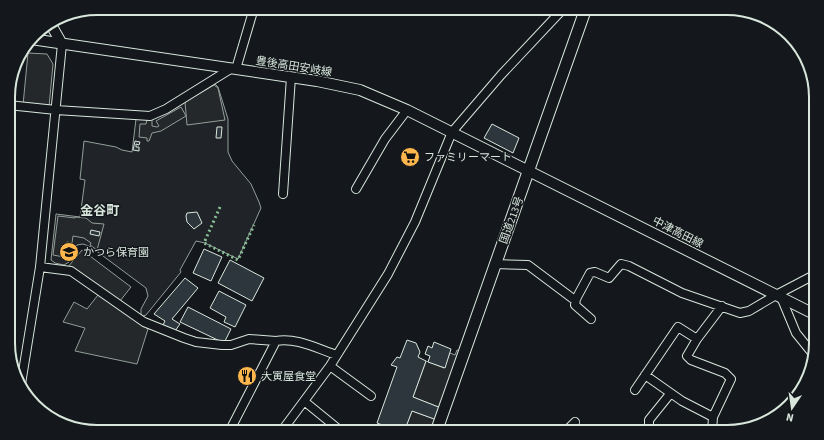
<svg xmlns="http://www.w3.org/2000/svg" width="824" height="440" viewBox="0 0 824 440" font-family="'Source Sans 3','Noto Sans JP',sans-serif">
	<style>
		.green { fill: #202428; stroke: #939e99 }
		.parking { fill: #24282b; stroke: #939e99 }
		.building { fill: #2c363c; stroke: #d8e6dc }
		.lines { fill: none; stroke-linecap: round; stroke-linejoin: round }
		.minor-casing { stroke: #d8e6dc; stroke-width: 10 }
		.major-casing { stroke: #d8e6dc; stroke-width: 12 }
		.highway-casing { stroke: #d8e6dc; stroke-width: 13 }
		.minor { stroke: #14181c; stroke-width: 8 }
		.major { stroke: #14181c; stroke-width: 10 }
		.highway { stroke: #14181c; stroke-width: 11 }
		.hedge { stroke: #8ac095; stroke-width: 3; stroke-dasharray: 2 3; stroke-linecap: butt }
		.labels { text-anchor: middle; stroke-width: 3; stroke-linejoin: round; paint-order: stroke }
		.street-label { font-size: 11px; fill: #d8e6dc; stroke: #14181c }
		.poi-label { font-size: 11px; fill: #d8e6dc; stroke: #14181c; text-anchor: start }
		.quarter-label { font-size: 13px; font-weight: bold; fill: #d8e6dc; stroke: #14181c }
		.rim { fill: none; stroke: #d8e6dc; stroke-width: 2 }
	</style>
	<rect width="100%" height="100%" fill="#14181c"/>
	<path class="green" d="M214,83L218,87L228,119V152L232,161L251,184L259,202L261,208L238,259L205,243L196,241L180,270L181,272L146,315L143,316L141,314V309L148,296L146,288L91,247L83,244L77,245L69,262L64,265L55,263L51,260L56,214L80,217L85,180L80,179L84,141L116,147L122,150L132,152L136,119L152,118Z"/>
	<path class="parking" d="M28,53L47,54L53,64L49,107L23,105Z
		M214,85L218,88L225,120L187,125L185,102Z
		M181,107L186,116L161,131L152,133L149,141H147V138L139,137L140,124H146L147,119L152,118V126L157,127L159,126L156,121Z
		M58,216L75,218V217L86,218L92,223L104,224L97,250L90,245L91,243L84,238L73,236L72,243L67,242L64,257L53,255Z
		M82,250L131,287L120,301L74,268L68,267Z
		M98,295L148,329L137,364L75,351L85,328L63,322L74,302L87,309Z
		M457,350L461,351L441,408L413,397L426,361L444,368L450,353L455,355Z
		M412,411L437,420L432,432H404Z"/>
	<path class="building" d="M97,8H118L117,14L92,9Z
		M492,124L519,138L513,153L484,138Z
		M217,127H222L221,138H216Z
		M135,141L140,142L139,145L136,144V147H139V151L133,150Z
		M197,212L202,223L194,229L187,222L186,216L187,213Z
		M91,230L100,232L99,236L90,234Z
		M204,249L222,257L211,281L193,273Z
		M230,260L264,278L252,301L218,283Z
		M185,278L198,288L172,319L180,324L175,331L163,325L165,321L154,314Z
		M219,291L246,305L235,327L224,322L226,317L210,308Z
		M188,307L231,329L224,343L180,322Z
		M407,340L416,343L420,352L418,357L426,361L413,397L441,408L437,420L412,411L404,432H401L377,423L397,367L391,365L397,357L400,358Z
		M434,342L451,349L445,368L428,362L430,356L425,354L428,346L432,348Z"/>
	<g class="lines">
		<defs>
			<path id="minor" d="M236,69L254,8
				M8,105L56,110L150,116L166,109L232,68
				M356,189L385,139L407,110
				M283,194L291,77
				M495,264L528,265L572,298L576,299
				M40,267L71,271L144,322L184,338L196,342L222,345H231L249,339L276,341
				M781,297L796,333L813,354
				M591,319L575,305L576,299L590,273L595,272L609,278L621,264L629,266L682,293L740,313L749,311L776,295L816,274
				M330,366L371,396
				M645,375L682,401L713,417
				M21,384L40,267L62,44
				M635,390L678,327L697,339
				M304,401L342,432
				M56,422L79,428
				M649,427V420L670,394
				M229,432L276,341C296,337 318,349 337,355
				M281,432L330,366L388,274L415,222L452,132L501,75L564,8
				M565,432L575,422
				M712,432L713,417L731,379L725,373L691,360L687,356L697,339L722,306"/>
			<path id="major" d="M50,23L62,44
				M31,39L317,81L360,90L407,110L816,315"/>
			<path id="highway" d="M436,432L586,8"/>
		</defs>
		<use href="#minor" class="minor-casing"/>
		<use href="#major" class="major-casing"/>
		<use href="#highway" class="highway-casing"/>
		<use href="#minor" class="minor"/>
		<use href="#major" class="major"/>
		<use href="#highway" class="highway"/>
		<path class="hedge" d="M220,207L204,243L238,260L254,225"/>
	</g>
	<defs>
		<symbol id="supermarket-disc" viewBox="-11 -11 22 22"><circle r="9.5" fill="#ffb74d" stroke="#14181c"/><path d="M-6-5.5h2.5l.6 2H6L4.5 2H-2.5L-4.4-4H-6ZM-1.5 3.2a1.3 1.3 0 1 0 .1 0ZM3 3.2a1.3 1.3 0 1 0 .1 0Z" fill="#111"/></symbol>
		<symbol id="school-disc" viewBox="-11 -11 22 22"><circle r="9.5" fill="#ffb74d" stroke="#14181c"/><path d="M0-5L7-2L0 1L-7-2ZM-4 1L0 2.5L4 1V4Q0 6-4 4Z" fill="#111"/></symbol>
		<symbol id="restaurant-disc" viewBox="-11 -11 22 22"><circle r="9.5" fill="#ffb74d" stroke="#14181c"/><path d="M-5-6h1v4h1v-4h1v4h1v-4h1v5L-1.5 .5V6h-2V.5L-5-1ZM5-6V6H3V1.5H1.5Q1.5-4 5-6Z" fill="#111"/></symbol>
	</defs>
	<g fill-rule="evenodd">
		<use href="#supermarket-disc" x="399" y="146" width="22" height="22"/>
		<use href="#school-disc" x="58" y="241" width="22" height="22"/>
		<use href="#restaurant-disc" x="236" y="365" width="22" height="22"/>
	</g>
	<g class="labels">
		<g class="street-label">
			<text transform="translate(294 66) rotate(9)" y="4">豊後高田安岐線</text>
			<text transform="translate(511 220) rotate(-70)" y="4">国道213号</text>
			<text transform="translate(678 232) rotate(27)" y="4">中津高田線</text>
		</g>
		<g class="poi-label">
			<text x="424" y="161">ファミリーマート</text>
			<text x="83" y="256">かつら保育園</text>
			<text x="261" y="380">大寅屋食堂</text>
		</g>
		<g class="quarter-label">
			<text x="100" y="215">金谷町</text>
		</g>
	</g>
	<path d="M0 0H824V440H0ZM97 15H727A82 82 0 0 1 809 97V343A82 82 0 0 1 727 425H97A82 82 0 0 1 15 343V97A82 82 0 0 1 97 15Z" fill="#14181c" fill-rule="evenodd"/>
	<path class="rim" d="M97 15H727A82 82 0 0 1 809 97V343A82 82 0 0 1 727 425H97A82 82 0 0 1 15 343V97A82 82 0 0 1 97 15Z"/>
	<g transform="translate(792 408) rotate(193)" stroke="#14181c" stroke-width="3" paint-order="stroke">
	<path d="M0-3L7 15L0 10L-7 15Z" fill="#d8e6dc"/>
	<text y="-6" font-size="11" font-weight="bold" text-anchor="middle" fill="#d8e6dc">N</text>
	</g>
</svg>
